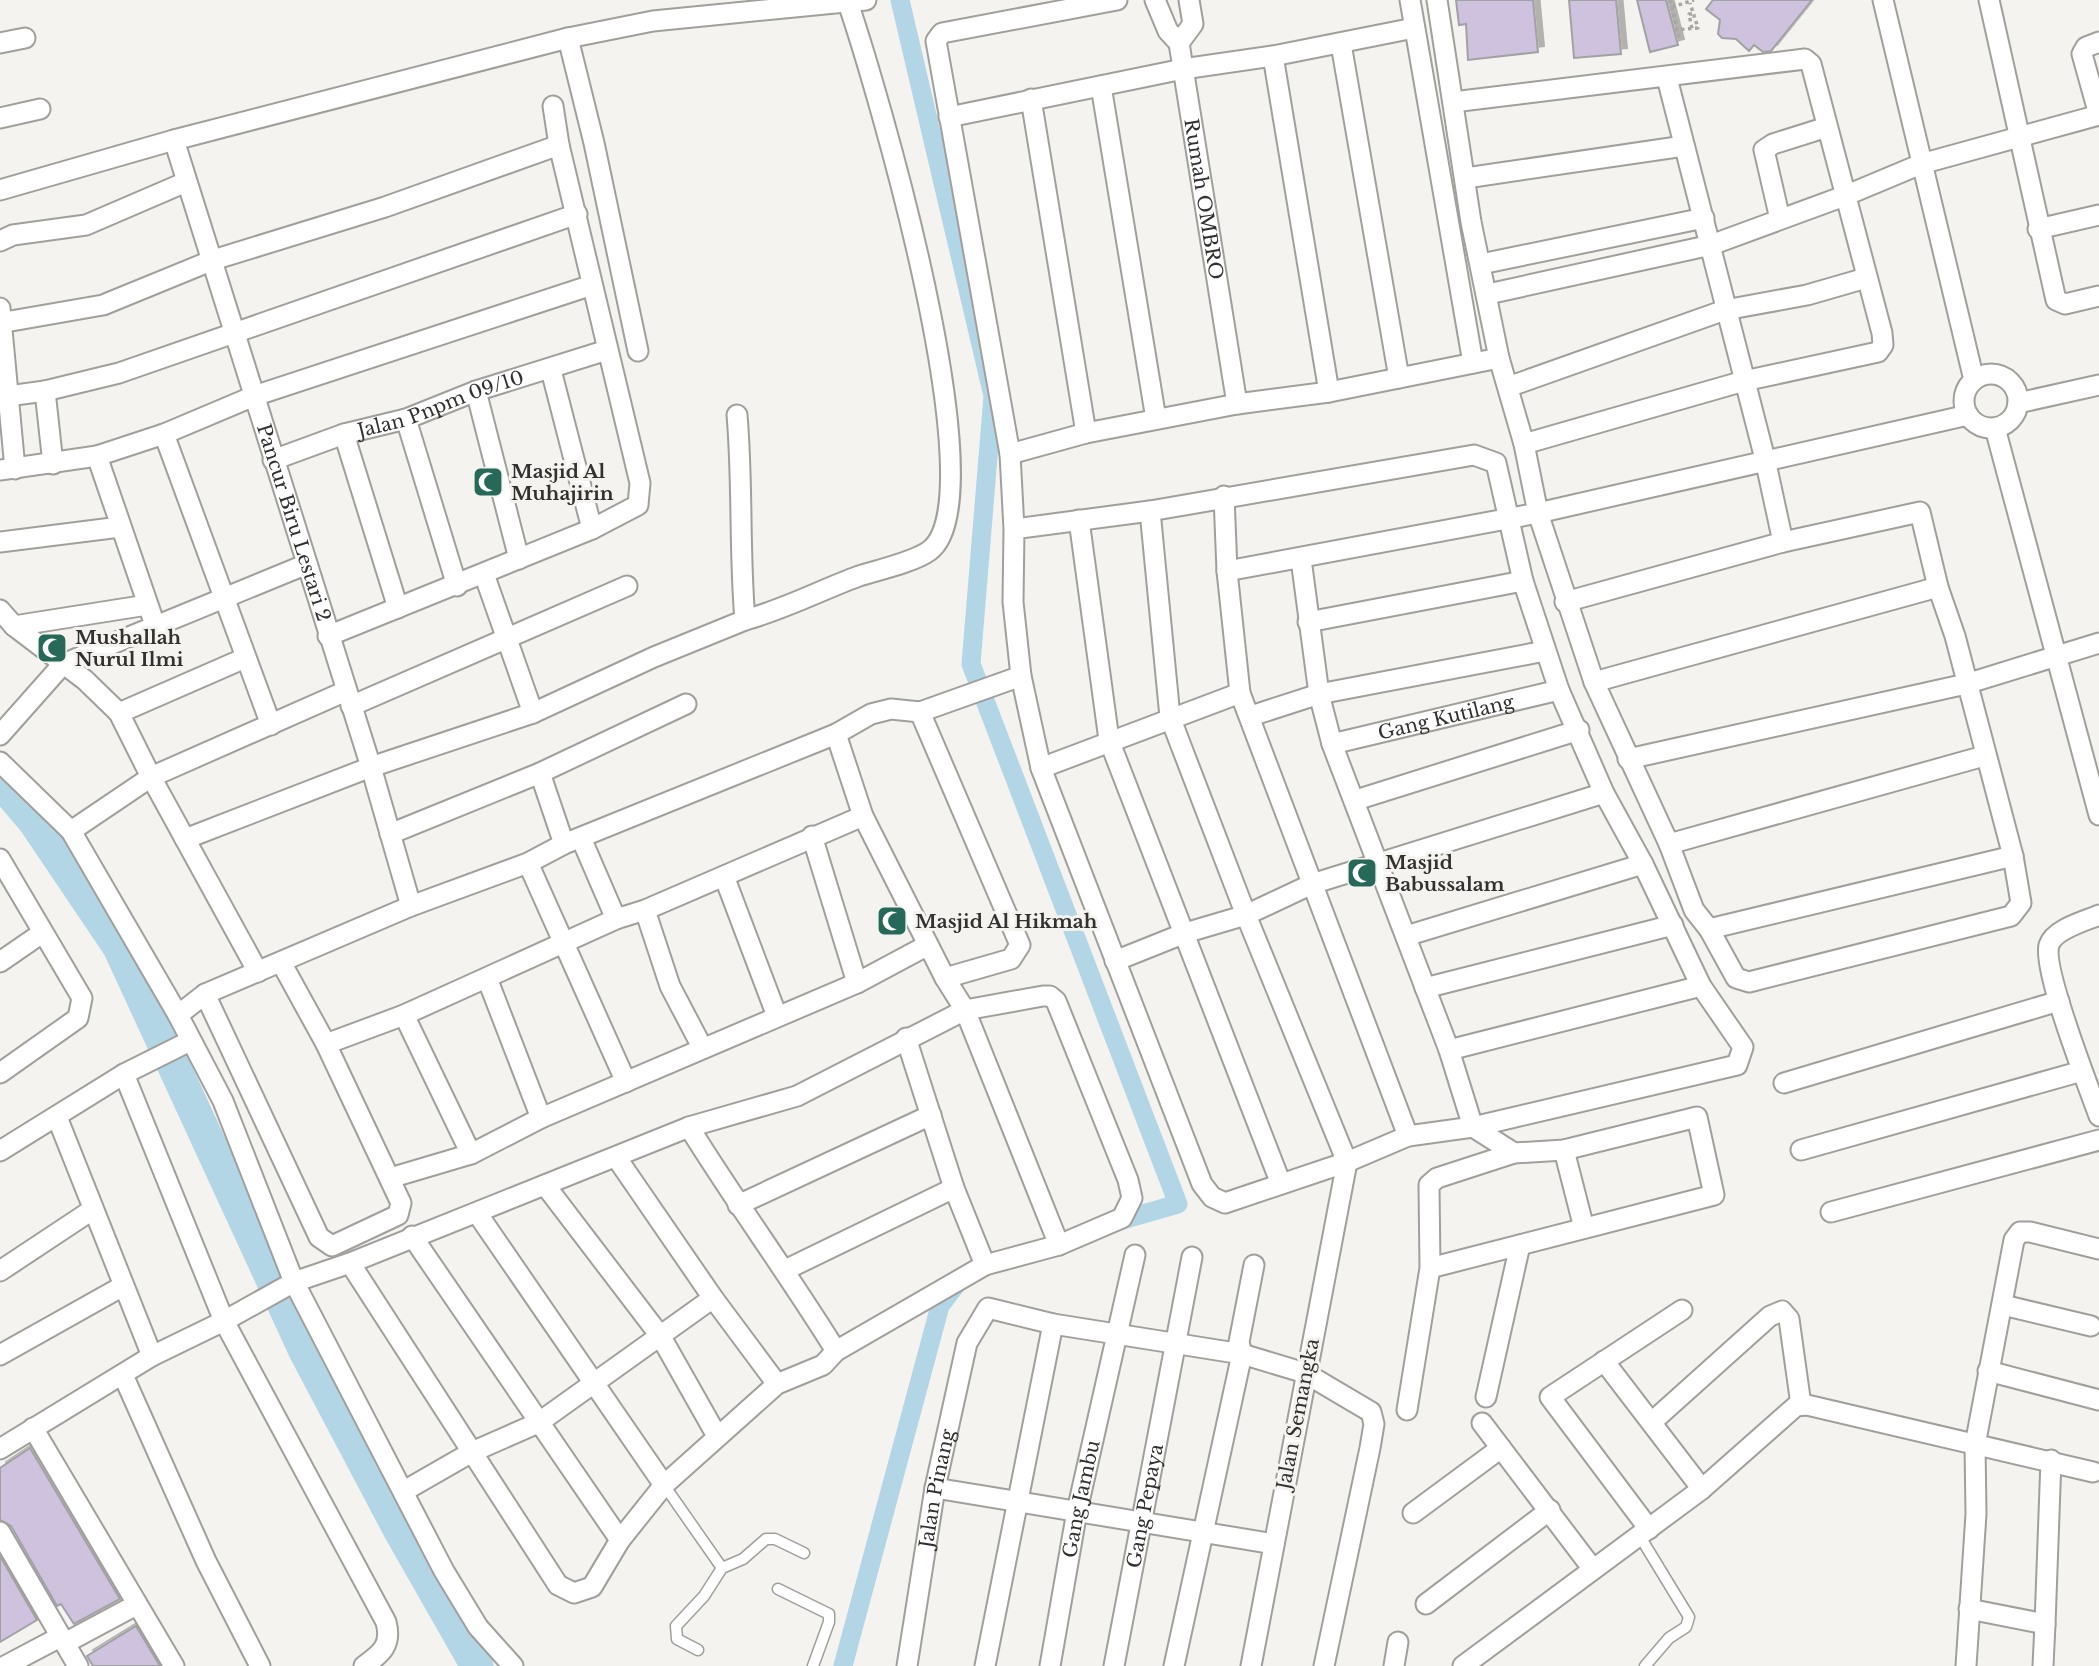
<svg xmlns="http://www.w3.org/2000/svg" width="2099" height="1666" font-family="'Libre Baskerville',serif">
<defs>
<filter id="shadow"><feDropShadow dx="6" dy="-6" stdDeviation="0" flood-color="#0004"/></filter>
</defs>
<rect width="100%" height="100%" fill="#f5f3ef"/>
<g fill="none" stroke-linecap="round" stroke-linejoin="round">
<!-- canal -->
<g stroke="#b3d6e6" stroke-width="19">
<path d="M900,0L993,396L971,664L1178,1204L1108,1224"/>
<path d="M843,1666L940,1306L959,1281"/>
</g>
<!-- river -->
<path stroke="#b3d6e6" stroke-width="33" d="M0,781L34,821L119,947L305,1351L399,1529L477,1666"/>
</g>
<!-- building -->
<g fill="#cec2df" stroke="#a2a1a4" stroke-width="2" filter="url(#shadow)">
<path d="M1456,0H1533L1538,52L1468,60L1466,24L1459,25Z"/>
<path d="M1569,0H1616L1621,54L1574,58Z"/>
<path d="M1637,0H1666L1678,45L1650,52Z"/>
<path d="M1713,0H1812L1771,51L1763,52L1754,45L1749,51L1736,39L1722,38L1718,34L1720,20L1706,9Z"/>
<path d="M30,1448L120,1599L74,1624L61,1604L57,1606L11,1526L0,1520V1468Z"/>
<path d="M0,1556L37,1620L0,1642Z"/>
<path d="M136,1626L160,1666H93L87,1656Z"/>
</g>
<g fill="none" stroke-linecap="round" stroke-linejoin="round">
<!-- lane casing -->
<g stroke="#a19f9c" stroke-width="13">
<g id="lane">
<path d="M664,1485L722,1568"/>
<path d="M1639,1535L1689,1617L1686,1627L1669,1638L1645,1666"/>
<path d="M778,1589L829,1614V1622L813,1666"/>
<path d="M698,1650L677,1639L676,1626L704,1596L722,1568L743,1559L766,1539H775L804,1553"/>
</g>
</g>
<!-- street casing -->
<g stroke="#a19f9c" stroke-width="23">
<g id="street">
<path d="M1155,0L1168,31L1179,43"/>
<path id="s1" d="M1189,0L1193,24L1179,43L1237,404"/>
<path d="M1410,0L1473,363"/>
<path d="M1437,0L1471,222L1499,358L1524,444L1538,513L1594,682L1669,844L1984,756"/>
<path d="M1883,0L1974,380"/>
<path d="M1989,0L2056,300L2065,304L2099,296"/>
<path d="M568,38L594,143L638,351"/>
<path d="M0,43L25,38"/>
<path d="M1341,44L1399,378"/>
<path d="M1273,56L1329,392"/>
<path d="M1667,78L1765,459L1783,542"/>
<path d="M1101,86L1156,419"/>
<path d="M1031,99L1086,433"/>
<path d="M1453,102L1805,59L1811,64L1882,333L1883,345L1878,352L1744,381L1524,444"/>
<path d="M2099,115L2082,54L2086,47L2099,42"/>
<path d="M949,117L1183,69L1273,56L1414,28"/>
<path d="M0,118L40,109"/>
<path id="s2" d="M174,140L371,767L411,906"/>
<path d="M1466,178L1684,146"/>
<path d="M0,190L174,140L568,38L653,21L866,0"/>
<path d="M1780,219L1764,150L1773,144L1827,127"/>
<path d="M2038,229L2099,215"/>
<path d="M0,241L13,235L86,225L186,182"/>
<path d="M1481,264L1704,218"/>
<path d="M1488,294L1711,245L1847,195L1921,164L2099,115"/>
<path d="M0,308L15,469"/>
<path d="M0,323L103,305L213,260L385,207L559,145"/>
<path d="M551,370L592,529"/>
<circle cx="1991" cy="401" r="27"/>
<path d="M1508,387L1725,310L1807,295L1866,278"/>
<path d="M45,391L53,464"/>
<path d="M476,391L519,559"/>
<path d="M0,397L45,391L119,373L577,214"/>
<path d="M2018,403L2099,385"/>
<path d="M406,419L457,586"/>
<path d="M1995,428L2099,815"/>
<path d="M164,434L271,725"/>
<path d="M344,434L398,608"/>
<path d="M1010,454L1086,433L1237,404L1329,392L1499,358"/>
<path id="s3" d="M273,460L344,434L406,419L476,391L607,350"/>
<path d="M0,470L97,456"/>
<path d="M1224,496L1227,571L1240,693L1408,1136"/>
<path d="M1150,511L1170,717L1246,915L1347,1162L1251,1666"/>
<path d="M1079,520L1109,740L1281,1184"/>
<path d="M1014,529L1150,511L1474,455L1496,463L1523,581L1559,690L1604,793L1643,864L1701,986L1743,1047L1737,1065L1473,1127L1408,1136L1347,1162L1225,1203L1212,1197L1202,1184L1041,768L1021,676L1013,602L1014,529L1010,454L936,41L942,33L1117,0"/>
<path d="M0,542L120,527"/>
<path d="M1301,559L1319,694L1332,744L1449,1050L1473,1127L1514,1153"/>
<path d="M1227,571L1538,513L1968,415"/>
<path d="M484,574L533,713"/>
<path d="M1565,602L1783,542L1920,512L1938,587L1955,636L2013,856L2021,903L2011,916L1749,982L1736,978L1709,929"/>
<path d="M0,610L14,626L85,680L119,713L151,777L258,972"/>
<path d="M745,620C785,609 821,590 859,576C878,570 914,562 929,551C1000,501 875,82 848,3"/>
<path d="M1308,622L1523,581"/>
<path d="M155,625L97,456L164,434L254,396L592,285"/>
<path d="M14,626L147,605"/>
<path d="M328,636L592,529L638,505L640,483L559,145L553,106"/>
<path d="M1594,682L1938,587"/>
<path d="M351,706L627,586"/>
<path d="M920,712L1020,945L1011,959L945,978"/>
<path d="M119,713L245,658"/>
<path d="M1251,716L1319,694L1545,651"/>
<path d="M836,734L863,816L945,978L965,1010L1059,1245"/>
<path d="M0,735L63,664L307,564"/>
<path id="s4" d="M1332,744L1559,690"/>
<path d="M1628,759L1966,684L2099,643"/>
<path d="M0,762L71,831L178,1015L223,1101L294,1282L444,1571L478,1627L513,1666"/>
<path d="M1041,768L1240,693"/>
<path d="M540,773L564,844"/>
<path d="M1356,800L1579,730"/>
<path d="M71,831L151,777L346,691"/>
<path d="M390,834L540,773L686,704"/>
<path d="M812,836L857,983"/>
<path d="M581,838L616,919"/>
<path d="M185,839L371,767L533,713L654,657L745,620C739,552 743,484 737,415"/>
<path d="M1669,844L1694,910L1709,929L2013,856"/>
<path d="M0,859L82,998L78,1018L0,1073"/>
<path d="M528,863L626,1082"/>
<path d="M724,876L777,1016"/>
<path d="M645,910L670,986L702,1047"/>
<path d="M2099,915C2085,921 2054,929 2049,945C2042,969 2089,1088 2099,1116"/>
<path d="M1406,936L1643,864"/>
<path d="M1115,961L1185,933L1246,915L1312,884L1604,793"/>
<path d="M0,962L42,933"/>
<path d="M487,978L541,1118"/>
<path d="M1425,988L1673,925"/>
<path d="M205,994L319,1237L332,1246L398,1215L401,1203L326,1044L282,964"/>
<path d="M178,1015L205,994L411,906L528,863L564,844L836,734L871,714L891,709L920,712L1021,676"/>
<path d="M404,1015L471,1154"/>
<path d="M906,1038L954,1188L985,1265"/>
<path d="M326,1044L404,1015L616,919L645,910L863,816"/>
<path d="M1449,1050L1701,986"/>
<path d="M124,1074L224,1321L386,1622C392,1645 382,1653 364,1666"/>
<path d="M1784,1083L2059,1001"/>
<path d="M57,1117L152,1356"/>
<path d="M689,1127C736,1203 789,1275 836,1351"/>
<path d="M1564,1150L1584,1228"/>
<path d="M1801,1150L2082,1071"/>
<path d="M0,1151L124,1074L190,1041"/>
<path d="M616,1157L713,1298L777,1384"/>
<path d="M390,1178L471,1154L541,1118L857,983L928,945"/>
<path d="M545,1185L661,1337L717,1436"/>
<path d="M738,1205L931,1115"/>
<path d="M1831,1212L2099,1140"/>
<path d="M477,1213L664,1485"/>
<path d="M412,1236L620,1540"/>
<path d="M785,1270L954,1188"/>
<path d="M0,1271L92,1210"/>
<path d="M2003,1305L2091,1326"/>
<path d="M0,1355L123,1286"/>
<path d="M1604,1361L1702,1489"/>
<path d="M1988,1371L2099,1400"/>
<path d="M123,1375L206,1561L260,1666"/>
<path d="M1486,1397L1520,1245"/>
<path d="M1407,1410L1430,1268L1429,1185L1437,1178L1514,1153L1564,1150L1697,1117L1714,1195L1430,1268"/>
<path d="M1653,1421L1770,1316L1782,1311L1789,1319L1801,1405"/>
<path d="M1482,1423L1592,1568"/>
<path d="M33,1428L174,1666"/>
<path d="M0,1449L152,1356L224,1321L294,1282L350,1263L689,1127L797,1096L965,1010L1043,996H1050L1056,1001L1128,1180L1132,1198L1122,1218L1059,1245L985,1265L836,1351L823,1365L777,1384L664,1485L620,1540L592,1587L574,1593L558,1585L350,1263"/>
<path d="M935,1488L1274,1544"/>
<path d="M404,1491L472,1452L538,1423L713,1298"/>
<path d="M1413,1513L1501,1448"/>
<path d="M1649,1529L1550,1397L1682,1310"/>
<path d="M0,1532L78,1666"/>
<path d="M1426,1604L1550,1510"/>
<path d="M1969,1609L2045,1624L2051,1460"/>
<path d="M65,1643L136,1605"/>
<path d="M5,1666L60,1637"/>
<path id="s5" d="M907,1666L935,1488L967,1343L988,1308L1053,1324L1242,1354L1305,1373L1371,1412L1374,1424L1370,1448L1324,1666"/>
<path d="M985,1666L1053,1324"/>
<path id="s6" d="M1050,1666L1077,1511L1135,1255"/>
<path id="s7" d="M1114,1666L1192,1257"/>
<path d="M1174,1666L1242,1354L1239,1342L1254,1265"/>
<path d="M1394,1666L1398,1642"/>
<path d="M1463,1666L1702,1489L1796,1406L1807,1405L2093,1472"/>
<path d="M1966,1666L1976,1514L1975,1445L2014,1240L2020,1232H2030L2099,1249"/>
<path d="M2043,1666L2045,1624"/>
</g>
</g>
<!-- path -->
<g stroke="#a9a7a4" stroke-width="3.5" stroke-dasharray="3.5 3.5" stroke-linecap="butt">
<path d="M1670,0L1680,41"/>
<path d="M1672,7L1694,0"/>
<path d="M1692,14H1689L1692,29"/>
<path d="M1674,30L1698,28L1690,3"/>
</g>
<!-- lane -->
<use href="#lane" stroke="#fff" stroke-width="10"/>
<!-- street -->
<use href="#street" stroke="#fff" stroke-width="19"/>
</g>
<!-- icons -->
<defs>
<g id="mosque-square" transform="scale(1.575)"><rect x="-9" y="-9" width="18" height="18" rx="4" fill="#266959" stroke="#f5f3ef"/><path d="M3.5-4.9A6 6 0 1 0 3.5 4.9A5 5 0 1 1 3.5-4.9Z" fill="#fff"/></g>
</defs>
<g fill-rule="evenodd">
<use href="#mosque-square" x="488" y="482"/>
<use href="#mosque-square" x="52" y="648"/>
<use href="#mosque-square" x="1362" y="873"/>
<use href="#mosque-square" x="892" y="921"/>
</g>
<g text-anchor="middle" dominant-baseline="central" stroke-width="6" stroke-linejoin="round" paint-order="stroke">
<!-- street labels -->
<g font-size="19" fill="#323130" stroke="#f5f3ef">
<text stroke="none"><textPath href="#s1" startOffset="206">Rumah OMBRO</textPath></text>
<text stroke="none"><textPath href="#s3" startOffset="177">Jalan Pnpm 09/10</textPath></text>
<text stroke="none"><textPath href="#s2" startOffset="401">Pancur Biru Lestari 2</textPath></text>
<text stroke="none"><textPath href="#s4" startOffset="117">Gang Kutilang</textPath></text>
<text transform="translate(1298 1414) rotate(-79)">Jalan Semangka</text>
<text stroke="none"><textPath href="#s5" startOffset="180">Jalan Pinang</textPath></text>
<text stroke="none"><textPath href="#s6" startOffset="170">Gang Jambu</textPath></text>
<text stroke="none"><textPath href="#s7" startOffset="163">Gang Pepaya</textPath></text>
</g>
<!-- poi labels -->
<g font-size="19" font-weight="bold" fill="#323130" stroke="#f5f3ef" text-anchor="start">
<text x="511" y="471">Masjid Al<tspan x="511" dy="22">Muhajirin</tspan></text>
<text x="75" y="637">Mushallah<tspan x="75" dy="22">Nurul Ilmi</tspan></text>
<text x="1385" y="862">Masjid<tspan x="1385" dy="22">Babussalam</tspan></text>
<text x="915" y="921">Masjid Al Hikmah</text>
</g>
</g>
</svg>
